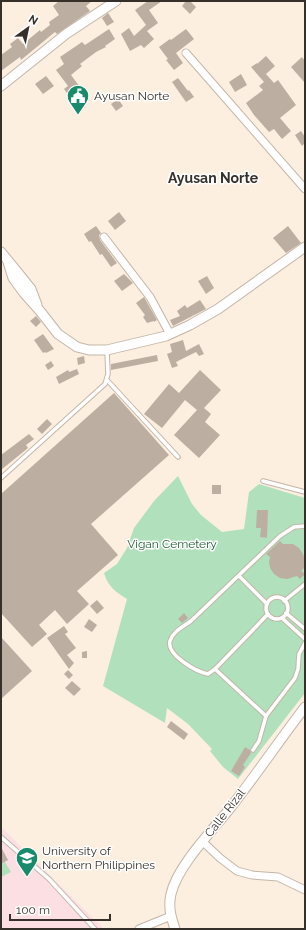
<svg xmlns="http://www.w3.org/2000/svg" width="306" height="930" font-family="Raleway,sans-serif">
<rect width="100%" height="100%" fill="#fcefe0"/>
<!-- education -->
<path fill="#fbdfe2" d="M1,827L104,929H1Z"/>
<!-- green -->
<g fill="#b0e1bc">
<path d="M178,476L192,504L201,515L222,532L244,529L249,492L259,484L305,498V693L238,779L223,767L210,751L212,749L188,724L167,708L165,723L103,686L127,599C116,592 108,587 104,573L117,564L127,548L134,528L154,501Z"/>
<path d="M5,862L11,872L1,877V864Z"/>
</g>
<!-- building -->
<g fill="#bcafa1">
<path d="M59,1H92L86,6L90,11L57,34L55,32L21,60L20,57L1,71V55L12,47L10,44L18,38L23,44L40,30L41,32L50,25L49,22L59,15L53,6Z"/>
<path d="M148,1H162L149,10L158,23L147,31L154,39L144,48L141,45L130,51L121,34L129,28L134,36L146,25L135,10Z"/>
<path d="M186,1H190L196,7L190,14L182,6Z"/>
<path d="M108,13L114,22L107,26L102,18Z"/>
<path d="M109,29L115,39L105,46L106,47L96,52L80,64L82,66L71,75L83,91L72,100L64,89L68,86L56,70L64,64L60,57L82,42L85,45Z"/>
<path d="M186,29L194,39L176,53L183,63L174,70L166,60L168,59L159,47L170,39L171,40Z"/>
<path d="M266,56L275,66L266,74L274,83L278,80L296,105L280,118L291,131L282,139L274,129L269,132L254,115L246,103L263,90L259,86L264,82L251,67L257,63V64Z"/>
<path d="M302,57L305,61V83L291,67Z"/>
<path d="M241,74L247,85L235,92L229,82Z"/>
<path d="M46,76L54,86L43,94L35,84Z"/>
<path d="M178,78L188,91L189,90L194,97L186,102L172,82Z"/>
<path d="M118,99L123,106L116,111L111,104Z"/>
<path d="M301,131L305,137V143L302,146L295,135Z"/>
<path d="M119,212L126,221L115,230L108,221Z"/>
<path d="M96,226L101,233L99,235L100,240L117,263L111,267L102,254L100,255L91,241L89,242L84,234Z"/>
<path d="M288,226L301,243L286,253L273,238Z"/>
<path d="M124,274L133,283L122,291L114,281Z"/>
<path d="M207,276L214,288L206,294L198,281Z"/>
<path d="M144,297L157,320L154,322V321L147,323L143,317L145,315L136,303Z"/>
<path d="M200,300L206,309L173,326L170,320L180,316L177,311L185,305L187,308Z"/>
<path d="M36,316L41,322L36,327L30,321Z"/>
<path d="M43,334L54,349L46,353L45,352L43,353L34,340Z"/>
<path d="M183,340L186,351L199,344L204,354L199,356L196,352L176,362L178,366L172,368L167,354L172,352L170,344Z"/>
<path d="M157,355L158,361L111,370V364Z"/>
<path d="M84,356L85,363L78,365L77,358Z"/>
<path d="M51,361L54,366L48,370L45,365Z"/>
<path d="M77,369L79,374L59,384L56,377L68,370L69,372Z"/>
<path d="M200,370L221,390L204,408L211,414L205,422L220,435L199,458L174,435L197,410L185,400L162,428L144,414L169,384L179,393Z"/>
<path d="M114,393L169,455L91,524L118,555L77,591L89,604L67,624L55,610L39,625L47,634L32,647L1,613V494Z"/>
<path d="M47,419L52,424L42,434L37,429Z"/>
<path d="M29,434L34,439L26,445L28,448L1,470V455Z"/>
<rect x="212" y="485" width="9" height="9"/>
<path d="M257,510H268L267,538L260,537L261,528H256Z"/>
<path d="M280,541L283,544H293L299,548L303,554L305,561L304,568L301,571L305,574L300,579L297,576L287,579L280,578L274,574L270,568L269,562L270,557L266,554Z"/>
<path d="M97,600L104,608L97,614L90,606Z"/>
<path d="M184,613L188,618L182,623L178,619Z"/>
<path d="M89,619L97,625L92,632L84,627Z"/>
<path d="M64,626L68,632L65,634L76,648L67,655L74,663L69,669L47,638Z"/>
<path d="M1,637L32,671L1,699Z"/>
<path d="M87,651V658H82V652Z"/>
<path d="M68,670L73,675L69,679L64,674Z"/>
<path d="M72,681L81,689L74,696L65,688Z"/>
<path d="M171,721L188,734L184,740L167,727Z"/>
<path d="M245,747L250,750L251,753L243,765L245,767L239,776L231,771Z"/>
<path d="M1,847L8,860L1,864Z"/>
</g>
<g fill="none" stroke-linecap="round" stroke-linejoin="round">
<!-- lane casing -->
<g stroke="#c3b6a8" stroke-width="5.5">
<g id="lane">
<path d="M107,380L178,457"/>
<path d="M1,478L105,384L108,374L107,351"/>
<path d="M263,481L305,492"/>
<path d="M239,576L267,604"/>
<circle cx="277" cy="608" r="11"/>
<path d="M284,601L305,584"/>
<path d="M286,613L305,629"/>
<path d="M268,614L250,633L215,669L208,674C197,672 166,655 170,641C173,631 183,627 191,621L280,536L294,527L305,526"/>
<path d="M282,618L305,639"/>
<path d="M215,669L266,716"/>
<path d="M253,750L259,741L266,716L295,678L298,669L299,654L305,643"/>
<path d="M1,837L49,879L95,929"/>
</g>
</g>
<!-- street casing -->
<g stroke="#c3b6a8" stroke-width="9">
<g id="street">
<path d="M186,53L305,189"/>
<path d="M104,237L150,297L170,334"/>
<path d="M202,841L220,858L237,871L252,875L278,877L305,890"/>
<path d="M139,929L171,916"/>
</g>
</g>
<!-- secondary casing -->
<g stroke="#c3b6a8" stroke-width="11">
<g id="secondary">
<path d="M1,86L66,34L116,1"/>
<path d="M1,252L19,274L31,289L37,305"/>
<path d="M8,262L13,278L24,293L40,311L58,334L77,347L89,350H107L166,336L190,325L218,309L305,247"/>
<path d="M175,929C171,917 168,907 171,894C177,867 210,833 227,812C254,778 279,741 305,707"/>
</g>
</g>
<!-- lane -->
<use href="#lane" stroke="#fff" stroke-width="3.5"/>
<!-- street -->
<use href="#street" stroke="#fff" stroke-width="7"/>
<!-- secondary -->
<use href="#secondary" stroke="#fff" stroke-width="9"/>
</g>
<!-- icons -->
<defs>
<g id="civic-pin" transform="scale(1.15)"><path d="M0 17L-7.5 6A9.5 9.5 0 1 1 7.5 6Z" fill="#198b6c" stroke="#fff"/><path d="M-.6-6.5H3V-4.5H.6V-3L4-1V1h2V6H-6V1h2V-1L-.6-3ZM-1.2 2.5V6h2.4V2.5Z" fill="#fff"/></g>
<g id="university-pin" transform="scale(1.15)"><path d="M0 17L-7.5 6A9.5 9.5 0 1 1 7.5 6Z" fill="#198b6c" stroke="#fff"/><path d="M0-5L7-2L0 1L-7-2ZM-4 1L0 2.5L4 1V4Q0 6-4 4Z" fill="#fff"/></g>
</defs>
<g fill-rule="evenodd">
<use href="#civic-pin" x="78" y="96"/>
<use href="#university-pin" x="27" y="858"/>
</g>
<g text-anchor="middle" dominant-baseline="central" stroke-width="3" stroke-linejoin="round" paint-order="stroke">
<!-- poi labels -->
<g font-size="12" fill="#35302a" stroke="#fff" text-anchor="start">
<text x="94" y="96">Ayusan Norte</text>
<text x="42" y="851">University of<tspan x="42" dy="14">Northern Philippines</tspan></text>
</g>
<!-- park labels -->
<g font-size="12" fill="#1e5b34" stroke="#fff">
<text x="172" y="544">Vigan Cemetery</text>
</g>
<!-- street labels -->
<g font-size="12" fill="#35302a" stroke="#fff">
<text transform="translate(225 813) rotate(-52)">Calle Rizal</text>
</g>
<!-- quarter labels -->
<g font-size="14" font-weight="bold" fill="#35302a" stroke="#fff">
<text x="213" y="178">Ayusan Norte</text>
</g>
</g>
<!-- border -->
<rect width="306" height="930" fill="none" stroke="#35302a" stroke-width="4"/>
<!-- north arrow -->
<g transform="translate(28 28) rotate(33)" stroke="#ffffff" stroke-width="3" paint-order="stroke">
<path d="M0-3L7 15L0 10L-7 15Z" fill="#35302a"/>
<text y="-6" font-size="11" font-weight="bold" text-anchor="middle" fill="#35302a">N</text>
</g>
<!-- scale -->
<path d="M10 914v6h100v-6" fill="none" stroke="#35302a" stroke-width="2"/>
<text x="16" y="914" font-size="12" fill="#35302a" stroke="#ffffff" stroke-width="3" paint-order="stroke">100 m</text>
</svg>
